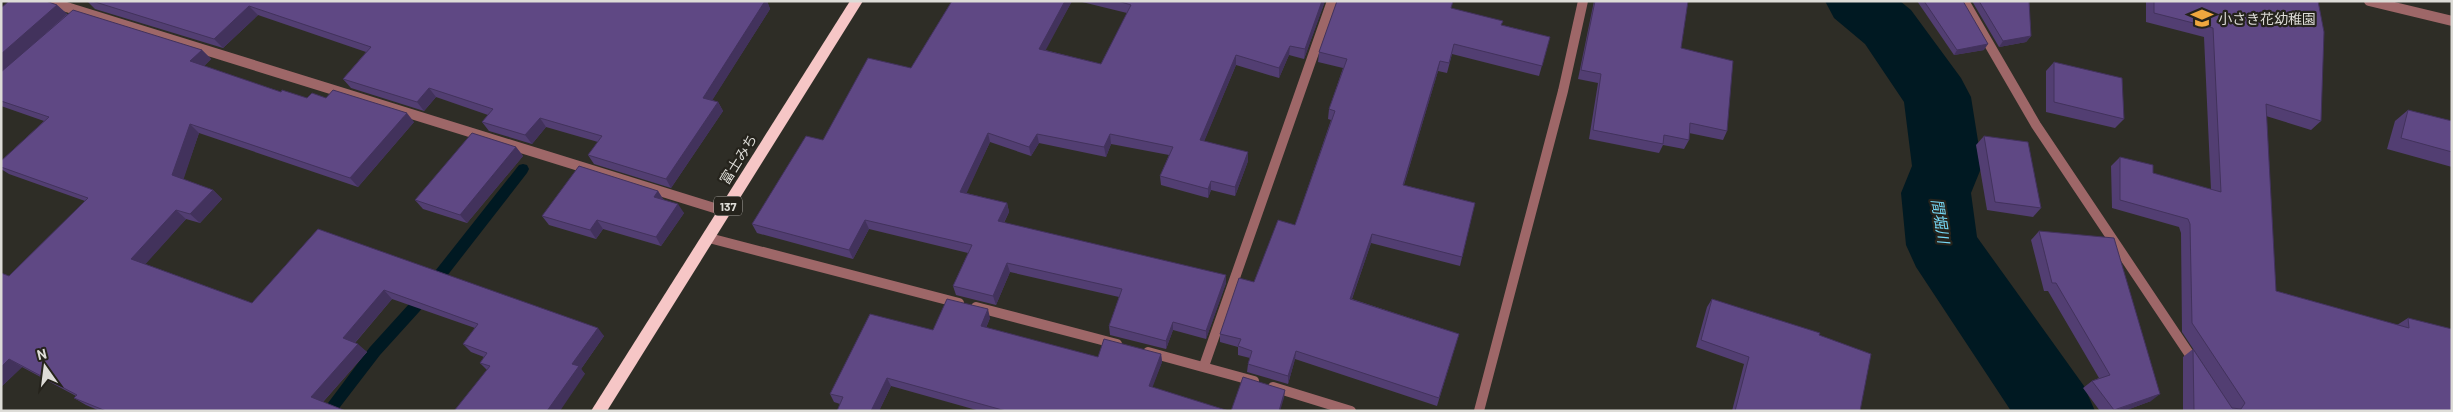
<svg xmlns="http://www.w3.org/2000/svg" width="2453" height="412" font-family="Barlow,'Noto Sans JP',sans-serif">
<rect width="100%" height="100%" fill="#2e2d26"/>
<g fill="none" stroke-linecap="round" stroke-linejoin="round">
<!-- stream -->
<path fill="#001922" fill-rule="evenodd" d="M523,164L527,165L529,169L527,173L419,312L380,355L337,411H322L370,347L409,304L519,165Z"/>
<!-- river -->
<path fill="#001922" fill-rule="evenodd" d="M1825,1H1900L1911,10L1961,78L1971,97L1982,166L1971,193L1977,237L2084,386L2095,411H2011L1916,267L1906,245L1901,193L1912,166L1904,102L1865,44L1834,18Z"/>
<!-- service -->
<g stroke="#9e6768" stroke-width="10">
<path d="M1964,1L2036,125L2196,364"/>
<path d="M1479,411L1563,91L1583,1"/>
</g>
<!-- minor -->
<g stroke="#9e6768" stroke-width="10">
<path d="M47,1L724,211"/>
<path d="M2369,1L2452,21"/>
<path d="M709,238L959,303"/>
<path d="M976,307L1117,344"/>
<path d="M1148,352L1254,381"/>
<path d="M1204,366L1332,1"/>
<path d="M1273,387L1351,411"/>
</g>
<!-- trunk -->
<path fill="#f6c6c6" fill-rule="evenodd" d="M850,1H863L607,411H591Z"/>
</g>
<!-- wall -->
<g fill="#523e72">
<path d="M87,1H767L770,9L712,100L718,102L723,111L671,188L594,164L588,155L598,142L546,127L532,144L489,131L482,122L488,115L436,97L424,111L351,88L343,79L366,52L258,15L223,48L95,9Z"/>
<path d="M952,1H1072L1045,50L1101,64L1127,13L1078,1H1325L1304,59L1289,55L1279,78L1236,65L1204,141L1248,161L1235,196L1211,190L1208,198L1161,185L1160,176L1169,155L1111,144L1106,157L1039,143L1031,156L990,142L966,193L1007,203L1009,212L1004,223L1226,283L1206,339L1173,330L1166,349L1110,335L1109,326L1119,297L1010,272L996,305L956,295L953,286L968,253L869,229L853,259L757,233L752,224L823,140L911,68Z"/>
<path d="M1594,1H1688L1681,48L1727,131L1723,140L1689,133V140L1684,149L1663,145L1659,153L1589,139L1598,83L1578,79Z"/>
<path d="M1917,1H1963L1984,50L1954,55Z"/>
<path d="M1972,1H2029L2031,36L2026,42L1999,47Z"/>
<path d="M2146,1H2318L2321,121L2311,130L2266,116L2276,291L2397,325L2408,318L2452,411H2183V357L2193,349L2225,397L2182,332L2181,233L2179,227L2112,208L2111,166L2120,157L2153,173L2211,190L2204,37L2146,22Z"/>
<path d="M57,5L67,14L202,50L211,59L204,66L281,92L307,98H326L414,122L358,187L199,133L183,179L213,190L222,199L200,223L186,219L145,264L252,303L318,229L604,336L581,369L585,374L487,370L480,363L484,357L471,352L463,344L475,328L392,299L355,343L367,352L323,402L346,411H100L86,405L74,398L76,396L22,367L1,387V273L9,276L85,201L9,174L1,169V161L44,121L1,106V8Z"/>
<path d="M1451,9L1502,25L1550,37L1539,76L1452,54L1447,73L1438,71L1404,185L1475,203L1460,266L1371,243L1352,299L1459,334L1437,406L1295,359L1288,384L1247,372L1248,364L1250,358L1238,355V347L1220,342V334L1254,282L1295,225L1331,120L1328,119L1329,109L1343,68L1318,62L1319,52Z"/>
<path d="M2054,62L2124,119L2115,128L2046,112V71Z"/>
<path d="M2408,110L2452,121V167L2387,149L2395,121Z"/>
<path d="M1984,136L2041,208L2033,217L1987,210L1976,145Z"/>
<path d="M516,147L523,156L467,223L423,209L415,200Z"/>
<path d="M658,191L663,199L684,213L661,246L603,229L596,239L549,225L542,216Z"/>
<path d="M2039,231L2151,401L2124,411H2100L2083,388L2092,381L2099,378L2048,291H2044L2031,240Z"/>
<path d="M1712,299L1819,335L1860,411H1732L1744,364L1696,347L1707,307Z"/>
<path d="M990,318L986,328L1098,357L1161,354L1162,362L1152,387L1229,411H980L891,386L879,411H837L840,404L834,402L830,394L933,330Z"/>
</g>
<!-- shaded-wall -->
<g fill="#42325c">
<path d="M765,1H767L770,9L708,107L703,98Z"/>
<path d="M1065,1H1072L1041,59L1039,49Z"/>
<path d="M1322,1H1325L1304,59L1305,49Z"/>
<path d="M57,5L67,14L1,73V54Z"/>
<path d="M249,6L258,15L223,48L214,39Z"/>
<path d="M2031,36L2026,42L1999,47L2003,41Z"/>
<path d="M1988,44L1984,50L1954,55L1957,50Z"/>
<path d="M1290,46L1289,55L1279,78V68Z"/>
<path d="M202,50L211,59L200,70L190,61Z"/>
<path d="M1236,55V65L1201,149L1200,140Z"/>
<path d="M1440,61L1438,71L1401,194L1403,185Z"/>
<path d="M429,88L436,97L424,111L417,102Z"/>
<path d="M718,102L723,111L671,188L666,179Z"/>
<path d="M407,113L414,122L358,187L350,178Z"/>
<path d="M540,118L546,127L532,144L525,135Z"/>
<path d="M190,124L199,133L182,184L172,175Z"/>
<path d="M988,133L990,142L963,201L960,192Z"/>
<path d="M1037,134L1039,143L1031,156L1029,147Z"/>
<path d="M1110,134L1111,144L1106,157L1104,147Z"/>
<path d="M516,147L523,156L467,223L460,215Z"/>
<path d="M1248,152V161L1235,196V187Z"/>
<path d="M1211,181V190L1208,198V189Z"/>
<path d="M213,190L222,199L200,223L190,214Z"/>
<path d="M658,191L663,199L654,197Z"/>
<path d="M1007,203L1009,212L1000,230L998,221Z"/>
<path d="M678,204L684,213L661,246L656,237Z"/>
<path d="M176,210L186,219L142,268L131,259Z"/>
<path d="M597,220L603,229L596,239L590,230Z"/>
<path d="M865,220L869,229L853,259L849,250Z"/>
<path d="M1372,234L1371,243L1349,307L1350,299Z"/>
<path d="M1007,263L1010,272L996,305L993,296Z"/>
<path d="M1226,275V283L1206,339V331Z"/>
<path d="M384,290L392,299L352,346L343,338Z"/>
<path d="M988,309L990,318L983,335L981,326Z"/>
<path d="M1173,322V330L1166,349V341Z"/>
<path d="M598,328L604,336L581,369L585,374L560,411H547L572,364Z"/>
<path d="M358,344L367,352L321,404L311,397Z"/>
<path d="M1296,351L1295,359L1288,384V376Z"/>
<path d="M1161,354L1162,362L1150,394L1149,386Z"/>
<path d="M9,359L22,367L1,387V367Z"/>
<path d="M887,378L891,386L879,411H871Z"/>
<path d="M1285,390L1284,398L1280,411H1279Z"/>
<path d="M2160,394L2151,401L2124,411H2113Z"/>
</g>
<!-- building -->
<g fill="#5f4884" stroke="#42325c">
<path d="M9,1H46L57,5L1,54V8Z"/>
<path d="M92,1H765L703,98L718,102L666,179L588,155L602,136L540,118L525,135L482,122L493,109L429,88L417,102L343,79L371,47L249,6L214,39Z"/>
<path d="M952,1H1065L1039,49L1101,64L1131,5L1118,1H1322L1305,49L1290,46L1279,68L1236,55L1200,140L1248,152L1235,187L1211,181L1208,189L1160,176L1173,147L1110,134L1104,147L1037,134L1029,147L988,133L960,192L1007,203L998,221L1226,275L1206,331L1173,322L1166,341L1109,326L1122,289L1007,263L993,296L953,286L972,245L865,220L849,250L752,224L806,136L823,140L868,58L911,68Z"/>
<path d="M1337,1H1453L1451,8L1503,21L1501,25L1550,37L1542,66L1454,44L1449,63L1440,61L1403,185L1475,203L1462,257L1372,234L1350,299L1459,334L1439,398L1296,351L1288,376L1248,364L1252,351L1238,346L1241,339L1220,334L1239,278L1254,282L1278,220L1295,225L1335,111L1329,109L1347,59L1319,52Z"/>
<path d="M1595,1H1688L1681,48L1733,61L1727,131L1690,123L1689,140L1664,135L1663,144L1593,130L1601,74L1581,70Z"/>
<path d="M1924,1H1963L1988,44L1957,50Z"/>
<path d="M1979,1H2029L2031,36L2003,41Z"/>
<path d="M2154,1H2318L2324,32L2321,121L2266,104L2276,291L2409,328L2408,318L2452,329V411H2194L2193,349L2232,408L2241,409L2245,403L2192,323L2190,224L2188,219L2120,200V157L2153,165V173L2221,192L2213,28L2154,13Z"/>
<path d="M73,10L202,50L190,61L281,92L282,90L307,98L312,93L326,98L333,90L407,113L350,178L190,124L172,175L213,190L190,214L176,210L131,259L252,303L318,229L598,328L572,364L579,366L547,411H454L490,366L480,363L487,353L463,344L478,324L384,290L343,338L358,344L311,397L346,411H106L74,398L77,395L9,359L1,367V273L9,276L88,198L1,167V161L49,117L1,101V72Z"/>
<path d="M2054,62L2122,78L2124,119L2054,102Z"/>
<path d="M2408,110L2452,121V152L2401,138Z"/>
<path d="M472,133L516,147L460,215L415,200Z"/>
<path d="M1984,136L2028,142L2041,208L1995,202Z"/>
<path d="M579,166L658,191L654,197L678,204L656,237L597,220L590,230L542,216Z"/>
<path d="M2039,231L2114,238L2160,394L2114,410L2092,381L2110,375L2056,283H2052Z"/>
<path d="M947,299L988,309L981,326L1098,357L1104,339L1161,354L1149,386L1229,411H1006L887,378L871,411H837L843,397L830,394L870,314L933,330Z"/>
<path d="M1712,299L1820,333L1819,335L1871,354L1860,411H1735L1749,357L1701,340Z"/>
<path d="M1243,377L1285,390L1279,411H1231Z"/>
</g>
<!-- icons -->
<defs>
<g id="school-bare" transform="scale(1.725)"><path d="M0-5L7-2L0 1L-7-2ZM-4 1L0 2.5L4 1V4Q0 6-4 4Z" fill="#efa73e" stroke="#25231c" stroke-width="2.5" paint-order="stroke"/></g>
</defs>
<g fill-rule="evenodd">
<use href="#school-bare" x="2202" y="18"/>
</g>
<g text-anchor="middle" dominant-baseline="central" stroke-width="4.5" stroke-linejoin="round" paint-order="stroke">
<!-- shield labels -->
<rect fill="#25231c" stroke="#a6a49f" stroke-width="1" x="714" y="196.5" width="28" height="19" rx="4"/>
<g font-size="12" font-weight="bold" fill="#dddcd7">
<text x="728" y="206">137</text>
</g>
<!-- poi labels -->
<g font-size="14" fill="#dddcd7" stroke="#25231c" text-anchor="start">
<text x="2218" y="18">小さき花幼稚園</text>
</g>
<!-- street labels -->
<g font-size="14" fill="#dddcd7" stroke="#25231c">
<text transform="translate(738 159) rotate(-58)">富士みち</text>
</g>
<!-- water labels -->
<g font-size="15" font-style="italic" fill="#76d9f7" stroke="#25231c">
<text transform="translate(1941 221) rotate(81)">間堀川</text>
</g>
</g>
<!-- border -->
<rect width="2453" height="412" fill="none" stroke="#dddcd7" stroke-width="5"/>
<!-- north arrow -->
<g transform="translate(45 367) rotate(346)" stroke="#25231c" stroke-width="4" paint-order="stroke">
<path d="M0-4L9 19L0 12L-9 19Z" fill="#dddcd7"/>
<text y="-8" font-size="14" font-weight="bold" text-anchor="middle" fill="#dddcd7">N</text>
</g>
</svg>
